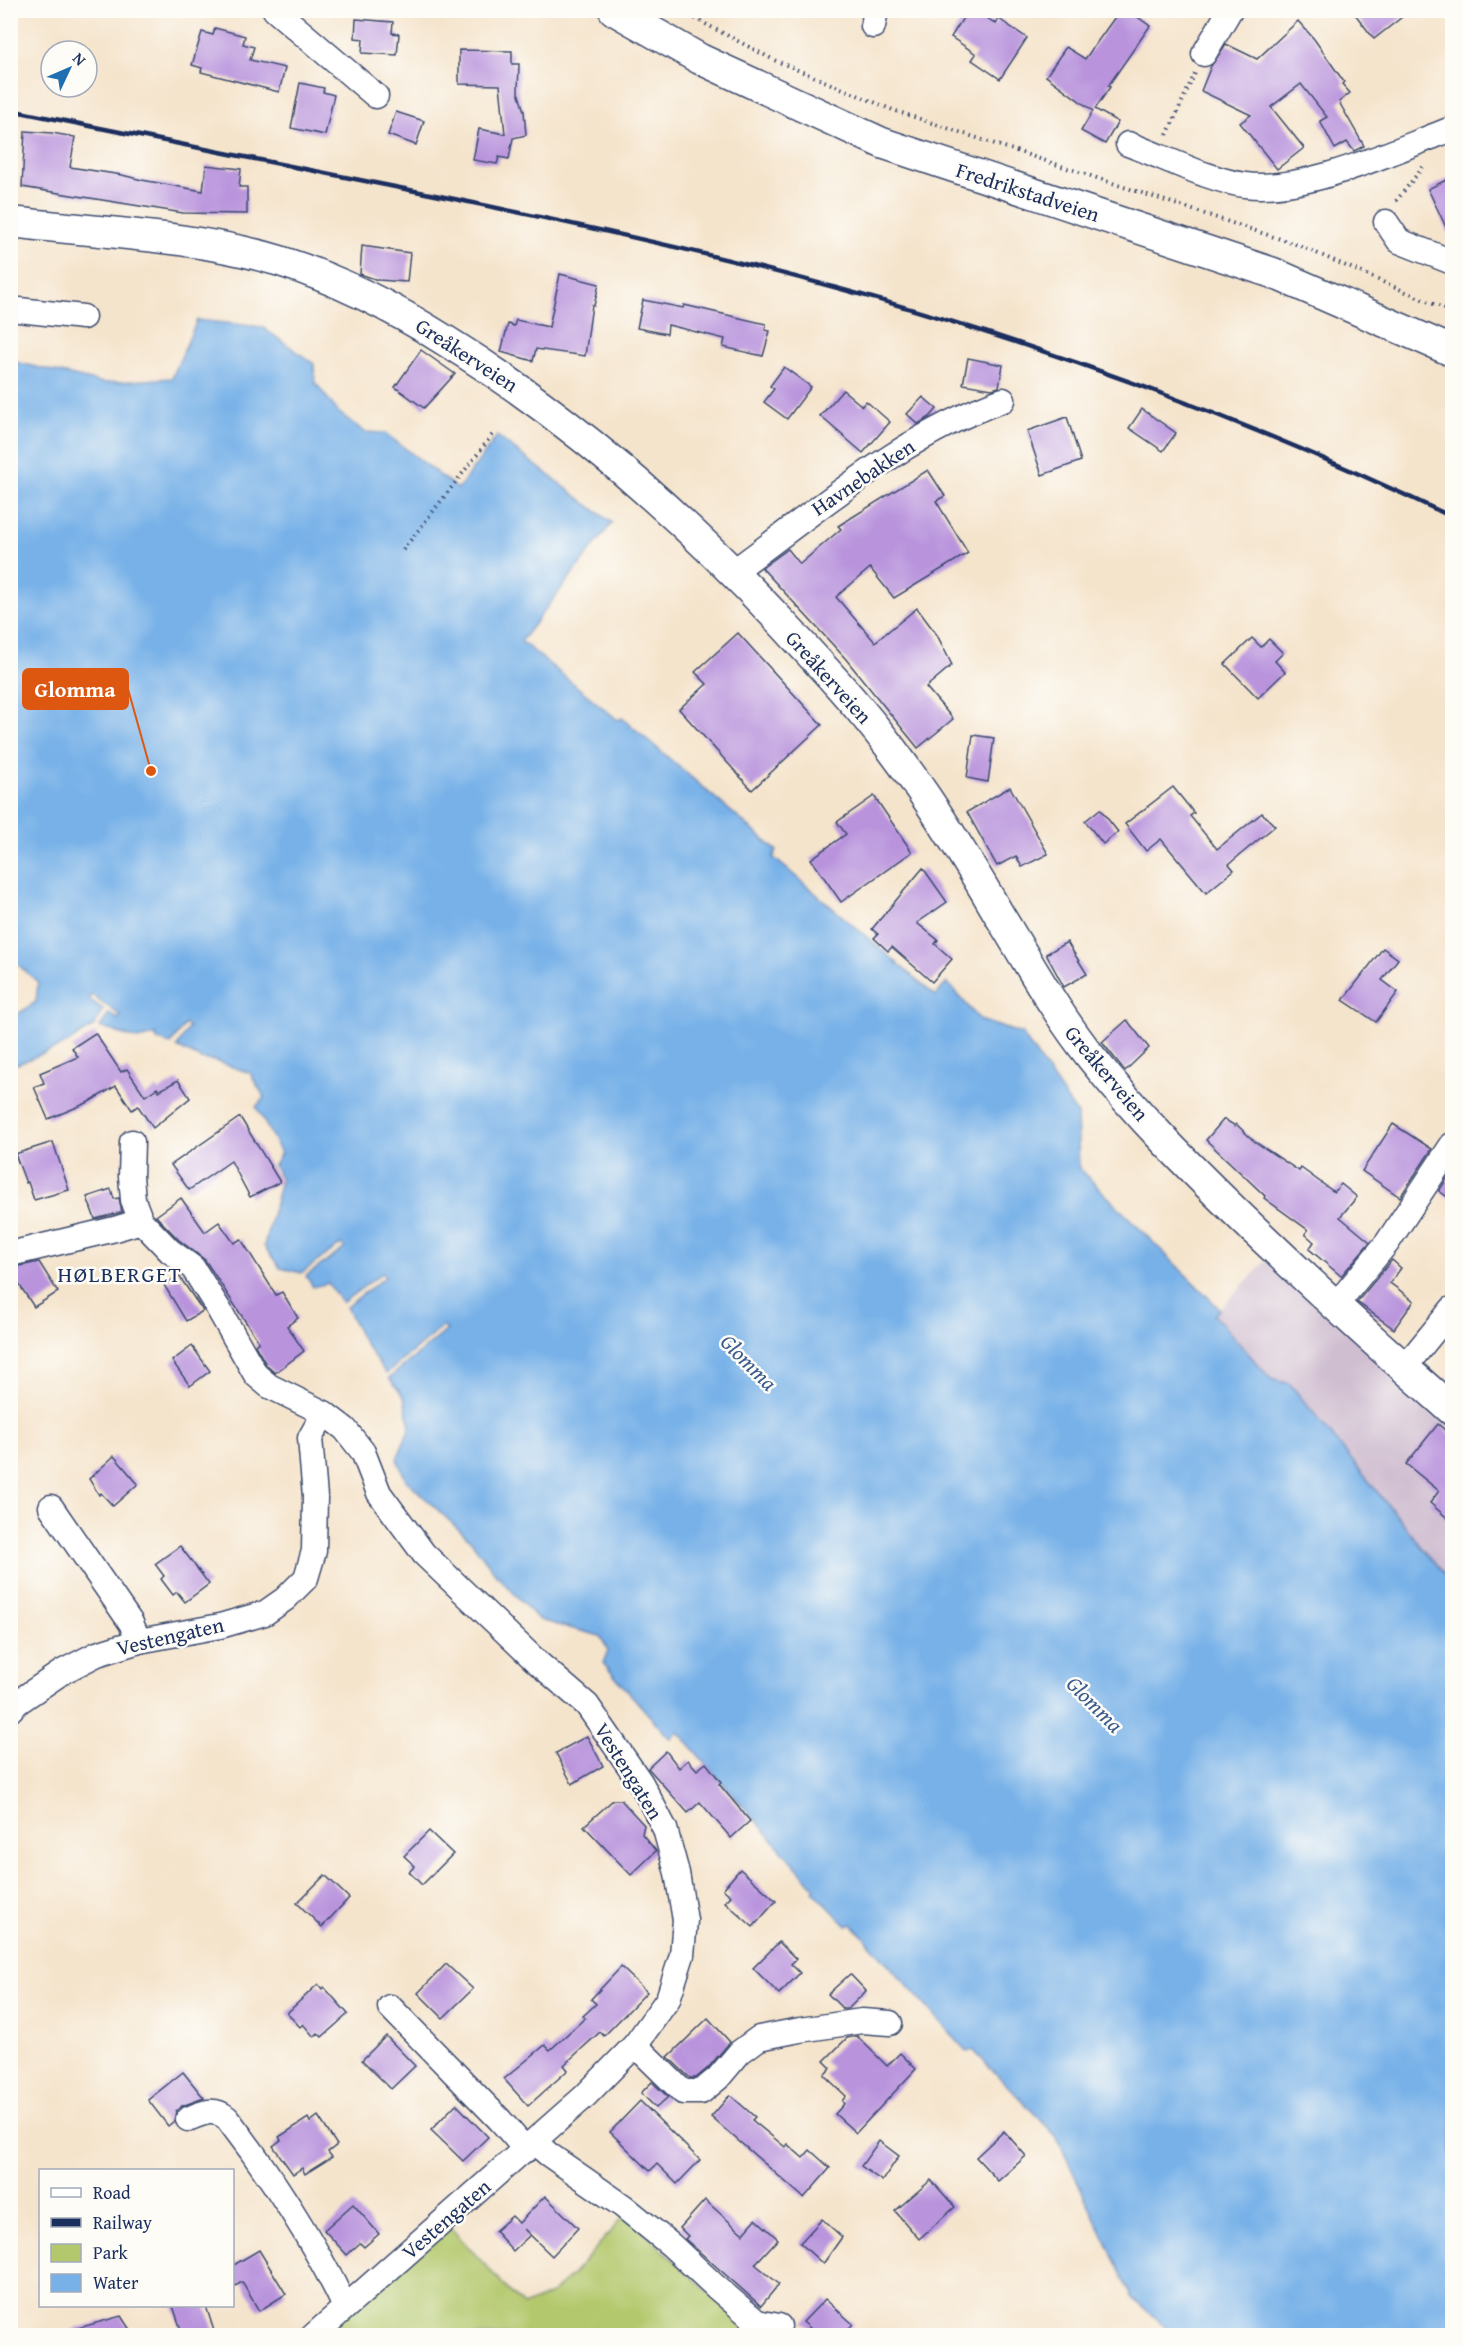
<svg xmlns="http://www.w3.org/2000/svg" width="1463" height="2346" font-family="'Gentium Book Plus',serif">
<rect width="100%" height="100%" fill="#fdfcf7"/>
<filter id="ink" filterUnits="userSpaceOnUse"><feTurbulence type="fractalNoise" baseFrequency=".0167" numOctaves="2"/><feDisplacementMap in="SourceGraphic" scale="12" xChannelSelector="R" yChannelSelector="G"/><feConvolveMatrix kernelMatrix="1 2 1 2 8 2 1 2 1" color-interpolation-filters="sRGB"/></filter>
<filter id="wash" filterUnits="userSpaceOnUse"><feTurbulence type="fractalNoise" baseFrequency=".008" numOctaves="4" result="noise"/><feDisplacementMap in="SourceGraphic" scale="24" xChannelSelector="R" yChannelSelector="G"/><feGaussianBlur stdDeviation="1.35" result="paint"/><feColorMatrix in="noise" values="0 0 0 0 0 0 0 0 0 0 0 0 0 0 0 0 0 1.4 0 .05"/><feComposite in="paint" operator="in"/></filter>
<g filter="url(#wash)">
<rect width="100%" height="100%" fill="#f5e4cc"/>
<!-- industrial -->
<path fill="#cfbdd0" d="M1276,1250L1452,1410V1584L1290,1384L1271,1379L1214,1315Z"/>
<!-- green -->
<path fill="#b3c86c" stroke="#677c65" stroke-width="1.5" d="M625,2215L755,2335L313,2336L450,2227L523,2306L551,2294L574,2273Z"/>
<!-- water -->
<path fill="#77b1e8" stroke="#4970a3" stroke-width="1.5" d="M197,320L262,327L314,364L315,382L338,412L365,432L385,433L458,489L497,436L612,523L521,641L618,720L622,718L777,851L773,857L936,996L947,982L980,1020L1022,1034L1077,1114L1079,1168L1220,1309L1214,1315L1271,1379L1290,1384L1452,1584V2335H1174L1132,2297L1056,2136L973,2050L967,2052L852,1924L847,1926L813,1891L815,1888L678,1732L670,1739L603,1663L608,1650L600,1636L539,1620L494,1572L471,1541L406,1480L397,1459L410,1427L404,1397L389,1378L447,1330L443,1326L386,1374L363,1341L346,1307L385,1277L382,1273L342,1303L328,1283L313,1287L306,1276L345,1248L341,1244L302,1273L280,1268L264,1246L281,1180L274,1165L281,1153L256,1107L265,1098L250,1073L215,1061L201,1059L177,1047L189,1027L185,1024L171,1044L157,1040L156,1035L137,1039L100,1027L109,1013L118,1019L121,1016L92,995L89,999L103,1009L94,1026L66,1044L12,1066L11,1065V1024L16,1015L36,1002L38,982L10,958L11,361L103,383L172,378Z"/>
<g id="blocks">
<!-- building -->
<g fill="#b994dd">
<path d="M968,10H975L996,24L999,19L1027,38L1000,79L972,60L976,54L951,37Z"/>
<path d="M1120,10H1128L1150,26L1108,86L1110,87L1095,109L1118,122L1105,144L1081,131L1093,111L1046,76L1066,47L1085,59Z"/>
<path d="M1352,10H1411L1374,39Z"/>
<path d="M356,19L393,22L392,33L399,34L397,55L362,53L363,39L355,38Z"/>
<path d="M1298,21L1314,39L1344,82L1342,84L1350,93L1339,102L1364,146L1354,151L1347,142L1335,149L1320,121L1327,117L1301,84L1271,107L1304,148L1277,169L1240,123L1251,115L1201,91L1211,66L1226,44L1257,59Z"/>
<path d="M215,28L245,36L243,44L254,47L250,60L285,68L279,92L201,72L202,68L192,65L202,32L213,35Z"/>
<path d="M459,50L512,51V64H519L518,92L524,111L526,135L513,138L509,159L499,157L497,164L473,160L479,129L505,134L500,85L459,84Z"/>
<path d="M300,83L324,88L323,92L334,95L325,135L291,128Z"/>
<path d="M396,112L424,121L416,145L388,135Z"/>
<path d="M25,131L52,133L75,137L70,167L122,175L142,180L203,191L206,165L241,169L239,187H247V214L183,213L22,187Z"/>
<path d="M1452,177V240L1428,189Z"/>
<path d="M362,246L410,253L407,282L378,280L360,274Z"/>
<path d="M560,274L599,284L594,306L592,305L585,356L536,349L533,361L501,352L508,324L514,326L516,320L549,327Z"/>
<path d="M643,300L683,308L684,305L766,324L765,330L770,331L763,356L723,347L725,339L668,325L667,334L637,328Z"/>
<path d="M421,350L455,374L424,408L395,387Z"/>
<path d="M968,358L1003,365L999,387L992,389L963,384Z"/>
<path d="M784,367L811,387L787,419L764,402L774,389L770,386Z"/>
<path d="M843,390L862,406L866,401L890,422L863,453L820,416Z"/>
<path d="M923,397L937,409L930,417L918,424L907,414Z"/>
<path d="M1142,409L1176,433L1163,451L1129,428Z"/>
<path d="M1067,417L1081,461L1042,475L1027,431Z"/>
<path d="M928,470L945,496L936,501L968,553L894,598L870,568L836,597L875,642L917,608L937,635L952,665L926,687L953,719L918,748L845,658L762,568L788,549L800,564L841,529L838,526Z"/>
<path d="M738,633L822,725L752,790L679,709L707,684L695,672Z"/>
<path d="M1252,638L1261,647L1269,639L1283,653L1275,661L1285,672L1258,698L1225,664Z"/>
<path d="M973,735L994,738L988,782L967,778Z"/>
<path d="M1010,787L1048,854L1022,867L1016,856L997,866L967,812Z"/>
<path d="M1173,787L1194,813L1190,816L1217,849L1262,813L1275,826L1229,864L1234,870L1206,893L1161,839L1146,851L1125,824Z"/>
<path d="M874,796L912,852L841,902L811,859L846,834L837,822Z"/>
<path d="M1100,809L1118,832L1103,844L1085,821Z"/>
<path d="M923,868L947,902L917,923L938,940L935,944L952,959L932,982L892,947L888,951L874,938L878,934L872,929Z"/>
<path d="M1067,942L1087,974L1064,987L1046,954Z"/>
<path d="M1383,948L1398,959L1382,980L1398,992L1376,1022L1343,1000Z"/>
<path d="M1127,1020L1149,1048L1125,1071L1102,1042Z"/>
<path d="M95,1033L121,1072L127,1069L145,1096L157,1088L159,1091L178,1080L190,1098L153,1128L138,1106L132,1110L116,1086L87,1103L48,1119L34,1087L44,1083L40,1073L78,1057L72,1048Z"/>
<path d="M240,1117L280,1182L250,1197L231,1161L189,1190L171,1165Z"/>
<path d="M1224,1119L1235,1126L1236,1124L1254,1141L1299,1171L1301,1168L1334,1192L1341,1184L1357,1197L1340,1217L1370,1242L1341,1276L1309,1249L1314,1242L1305,1234L1308,1230L1264,1198L1265,1196L1206,1140Z"/>
<path d="M1393,1124L1432,1149L1400,1197L1362,1171Z"/>
<path d="M53,1142L69,1190L34,1200L28,1182L26,1183L15,1154Z"/>
<path d="M1450,1174L1452,1175V1200L1439,1191Z"/>
<path d="M111,1189L114,1199L119,1198L122,1212L95,1219L87,1197Z"/>
<path d="M181,1198L205,1232L219,1222L234,1243L241,1239L276,1295L282,1292L298,1318L287,1326L304,1351L279,1370L275,1373L267,1366L255,1345L259,1342L205,1260L179,1240L156,1216Z"/>
<path d="M1392,1260L1401,1268L1390,1283L1414,1301L1394,1329L1357,1302Z"/>
<path d="M39,1262L58,1292L34,1307L11,1272L20,1266Z"/>
<path d="M179,1276L203,1311L186,1321L164,1285Z"/>
<path d="M192,1346L210,1371L190,1386L172,1361Z"/>
<path d="M1438,1424L1452,1436V1522L1430,1503L1439,1491L1406,1464Z"/>
<path d="M114,1456L138,1484L113,1506L101,1493L99,1495L89,1479Z"/>
<path d="M180,1546L209,1584L185,1602L177,1592L173,1595L161,1579L164,1576L155,1564Z"/>
<path d="M587,1736L603,1766L572,1784L556,1753Z"/>
<path d="M666,1751L679,1768L688,1760L697,1770L706,1763L721,1782L719,1784L750,1821L731,1838L700,1802L688,1813L648,1768Z"/>
<path d="M613,1800H621L644,1825L642,1834L656,1851L631,1875L584,1826Z"/>
<path d="M429,1831L453,1854L422,1885L409,1872L415,1866L404,1856Z"/>
<path d="M740,1869L776,1901L753,1927L725,1902L731,1896L723,1889Z"/>
<path d="M325,1875L349,1898L322,1927L297,1903Z"/>
<path d="M779,1942L796,1959L791,1964L800,1973L779,1994L753,1968Z"/>
<path d="M446,1964L473,1989L443,2018L418,1993Z"/>
<path d="M621,1967L647,1992L604,2036L600,2032L564,2065L568,2070L528,2106L504,2079L545,2045L550,2050L585,2018L583,2016L596,2004L591,1999Z"/>
<path d="M850,1974L866,1991L848,2009H843L828,1994Z"/>
<path d="M318,1984L322,1989L324,1987L348,2014L322,2037L318,2033L314,2037L303,2024L300,2027L287,2013Z"/>
<path d="M708,2018L730,2042L708,2068L696,2078H690L668,2057Z"/>
<path d="M386,2036L415,2066L391,2089L362,2060Z"/>
<path d="M857,2036L887,2066L900,2053L916,2069L856,2133L835,2114L844,2104L842,2101L846,2096L824,2075L831,2068L824,2061L847,2038Z"/>
<path d="M183,2072L204,2098L182,2106L176,2111L174,2121L168,2126L148,2100Z"/>
<path d="M652,2082L668,2097L656,2108L641,2093Z"/>
<path d="M730,2095L755,2117L752,2120L785,2147L787,2144L803,2158L810,2150L830,2168L804,2198L711,2117Z"/>
<path d="M640,2101L700,2160L677,2184L657,2164L650,2171L610,2132Z"/>
<path d="M456,2104L488,2137L463,2161L431,2130Z"/>
<path d="M318,2116L337,2145L328,2152L332,2157L305,2174L302,2168L293,2174L273,2146L281,2140L279,2137L308,2118L310,2122Z"/>
<path d="M1004,2131L1026,2156L998,2181L976,2157Z"/>
<path d="M879,2141L899,2156L882,2181L861,2166Z"/>
<path d="M931,2180L955,2207L919,2239L895,2211Z"/>
<path d="M545,2196L578,2228L552,2256L524,2229L530,2235L513,2251L495,2231L512,2216L519,2223Z"/>
<path d="M705,2200L743,2234L756,2219L778,2239L755,2264L779,2284L761,2306L685,2239L688,2236L680,2228Z"/>
<path d="M353,2204L379,2234L364,2247L360,2243L347,2255L324,2230Z"/>
<path d="M822,2219L842,2237L823,2264L800,2243Z"/>
<path d="M259,2250L286,2294L259,2311L242,2282L232,2288V2266Z"/>
<path d="M825,2299L853,2324L842,2336H819L803,2322Z"/>
<path d="M173,2306H206L214,2331L199,2336H183Z"/>
<path d="M121,2316L134,2336H72L71,2330Z"/>
</g>
</g>
</g>
<g filter="url(#ink)">
<use href="#blocks" fill-opacity="0" stroke="#3c4a6e" stroke-width="1.5"/>
<g fill="none" stroke-linecap="round" stroke-linejoin="round">
<!-- minor casing -->
<g stroke="#3c4a6e" stroke-width="27">
<g id="minor">
<path d="M275,10L376,96"/>
<path d="M873,26L876,10"/>
<path d="M1204,54L1230,10"/>
<path d="M1128,144C1162,156 1211,181 1245,185C1306,193 1395,150 1452,129"/>
<path d="M1386,222L1399,241L1452,262"/>
<path d="M10,309L83,317"/>
<path d="M734,571C820,509 901,436 1003,400"/>
<path d="M132,1142L131,1176L133,1200L141,1221L170,1251L193,1268L218,1308L256,1375L269,1386L324,1413L345,1429L363,1452L379,1493L424,1554L537,1662L587,1705L641,1783L665,1829L677,1873L685,1920L682,1955L668,1999L635,2045L585,2096L313,2336"/>
<path d="M10,1254L115,1229L141,1221"/>
<path d="M1335,1306L1387,1243L1452,1145"/>
<path d="M1404,1368L1452,1309"/>
<path d="M51,1507L131,1623L139,1641"/>
<path d="M10,1710L18,1702L62,1672L97,1654L139,1641L220,1626L265,1613L285,1599L306,1578L314,1551L315,1497L310,1438L324,1413"/>
<path d="M390,2007L500,2120L526,2150"/>
<path d="M635,2045L683,2092H701L718,2078L740,2052L759,2038L800,2030L862,2021L890,2023"/>
<path d="M188,2119C202,2113 214,2107 227,2118C270,2174 315,2243 345,2307"/>
<path d="M535,2142L548,2154L623,2206L671,2245L716,2287L757,2322L779,2326"/>
</g>
</g>
<!-- major casing -->
<g stroke="#3c4a6e" stroke-width="33">
<g id="major">
<path d="M614,10L700,59L882,143L1273,273L1452,351"/>
<path d="M10,222C96,232 198,236 280,261C339,280 394,308 446,341C571,418 681,515 781,622C818,662 856,702 890,747C931,801 967,859 1001,918C1030,965 1056,1013 1091,1057C1137,1115 1190,1168 1244,1220C1312,1285 1381,1348 1452,1410"/>
</g>
</g>
<!-- path -->
<g stroke="#3c4a6e" stroke-width="4" stroke-dasharray="1.5 4.5" stroke-linecap="butt">
<path d="M679,10L774,60L893,110L1298,245L1452,312"/>
<path d="M1167,135L1195,73"/>
<path d="M1396,201L1423,167"/>
<path d="M403,550L493,434"/>
</g>
<!-- minor -->
<use href="#minor" stroke="#fff" stroke-width="24"/>
<!-- major -->
<use href="#major" stroke="#fff" stroke-width="30"/>
<!-- rail -->
<path stroke="#1b2f5e" stroke-width="4.5" d="M10,110C154,138 297,167 440,196C613,232 785,269 953,322C1124,375 1291,440 1452,517"/>
</g>
</g>
<g text-anchor="middle" dominant-baseline="central" stroke-width="5" stroke-linejoin="round" paint-order="stroke">
<!-- street labels -->
<g font-size="21" fill="#1b2f5e" stroke="#fdfcf7">
<text transform="translate(1028 192) rotate(18)">Fredrikstadveien</text>
<text transform="translate(467 355) rotate(33)">Greåkerveien</text>
<text transform="translate(863 477) rotate(-34)">Havnebakken</text>
<text transform="translate(829 677) rotate(48)">Greåkerveien</text>
<text transform="translate(1107 1073) rotate(50)">Greåkerveien</text>
<text transform="translate(170 1636) rotate(-13)">Vestengaten</text>
<text transform="translate(629 1771) rotate(58)">Vestengaten</text>
<text transform="translate(446 2219) rotate(-41)">Vestengaten</text>
</g>
<!-- neighbourhood labels -->
<g font-size="22" letter-spacing="1.5" fill="#1b2f5e" stroke="#fdfcf7">
<text x="120" y="1274">HØLBERGET</text>
</g>
<!-- water labels -->
<g font-size="22" font-style="italic" fill="#3b5c8e" stroke="#fdfcf7">
<text transform="translate(749 1362) rotate(45)">Glomma</text>
<text transform="translate(1095 1704) rotate(45)">Glomma</text>
</g>
</g>
<!-- callouts -->
<path fill="none" stroke="#de5710" stroke-width="2" d="M151 771L128 689"/>
<circle fill="#de5710" stroke="#fdfcf7" stroke-width="2" cx="151" cy="771" r="6"/>
<rect fill="#de5710" stroke="#de5710" stroke-width="2" x="23" y="669" width="105" height="40" rx="6"/>
<g font-size="22" text-anchor="middle" font-weight="bold" fill="#fff">
<text x="75" y="697">Glomma</text>
</g>
<!-- margin -->
<rect width="1463" height="2346" fill="none" stroke="#fdfcf7" stroke-width="36"/>
<!-- legend -->
<rect x="39" y="2169" width="195" height="138" fill="#fdfcf7" stroke="#a3aaba" stroke-width="1.5"/>
<rect x="51" y="2188" width="30" height="9" fill="#ffffff" stroke="#a3aaba" stroke-width="1.5"/>
<text x="93" y="2199" font-size="18" fill="#1b2f5e">Road</text>
<rect x="51" y="2218" width="30" height="9" fill="#1b2f5e" stroke="#a3aaba" stroke-width="1.5"/>
<text x="93" y="2229" font-size="18" fill="#1b2f5e">Railway</text>
<rect x="51" y="2244" width="30" height="18" fill="#b3c86c" stroke="#a3aaba" stroke-width="1.5"/>
<text x="93" y="2259" font-size="18" fill="#1b2f5e">Park</text>
<rect x="51" y="2274" width="30" height="18" fill="#77b1e8" stroke="#a3aaba" stroke-width="1.5"/>
<text x="93" y="2289" font-size="18" fill="#1b2f5e">Water</text>
<!-- north arrow -->
<g transform="translate(69 69) rotate(46)"><circle r="28" fill="#fdfcf7" stroke="#a3aaba" stroke-width="1.5"/>
<path d="M0-4.5L10 22L0 15L-10 22Z" fill="#1f6fb2"/>
<text y="-9" font-size="16" font-weight="bold" text-anchor="middle" fill="#1b2f5e">N</text>
</g>
</svg>
